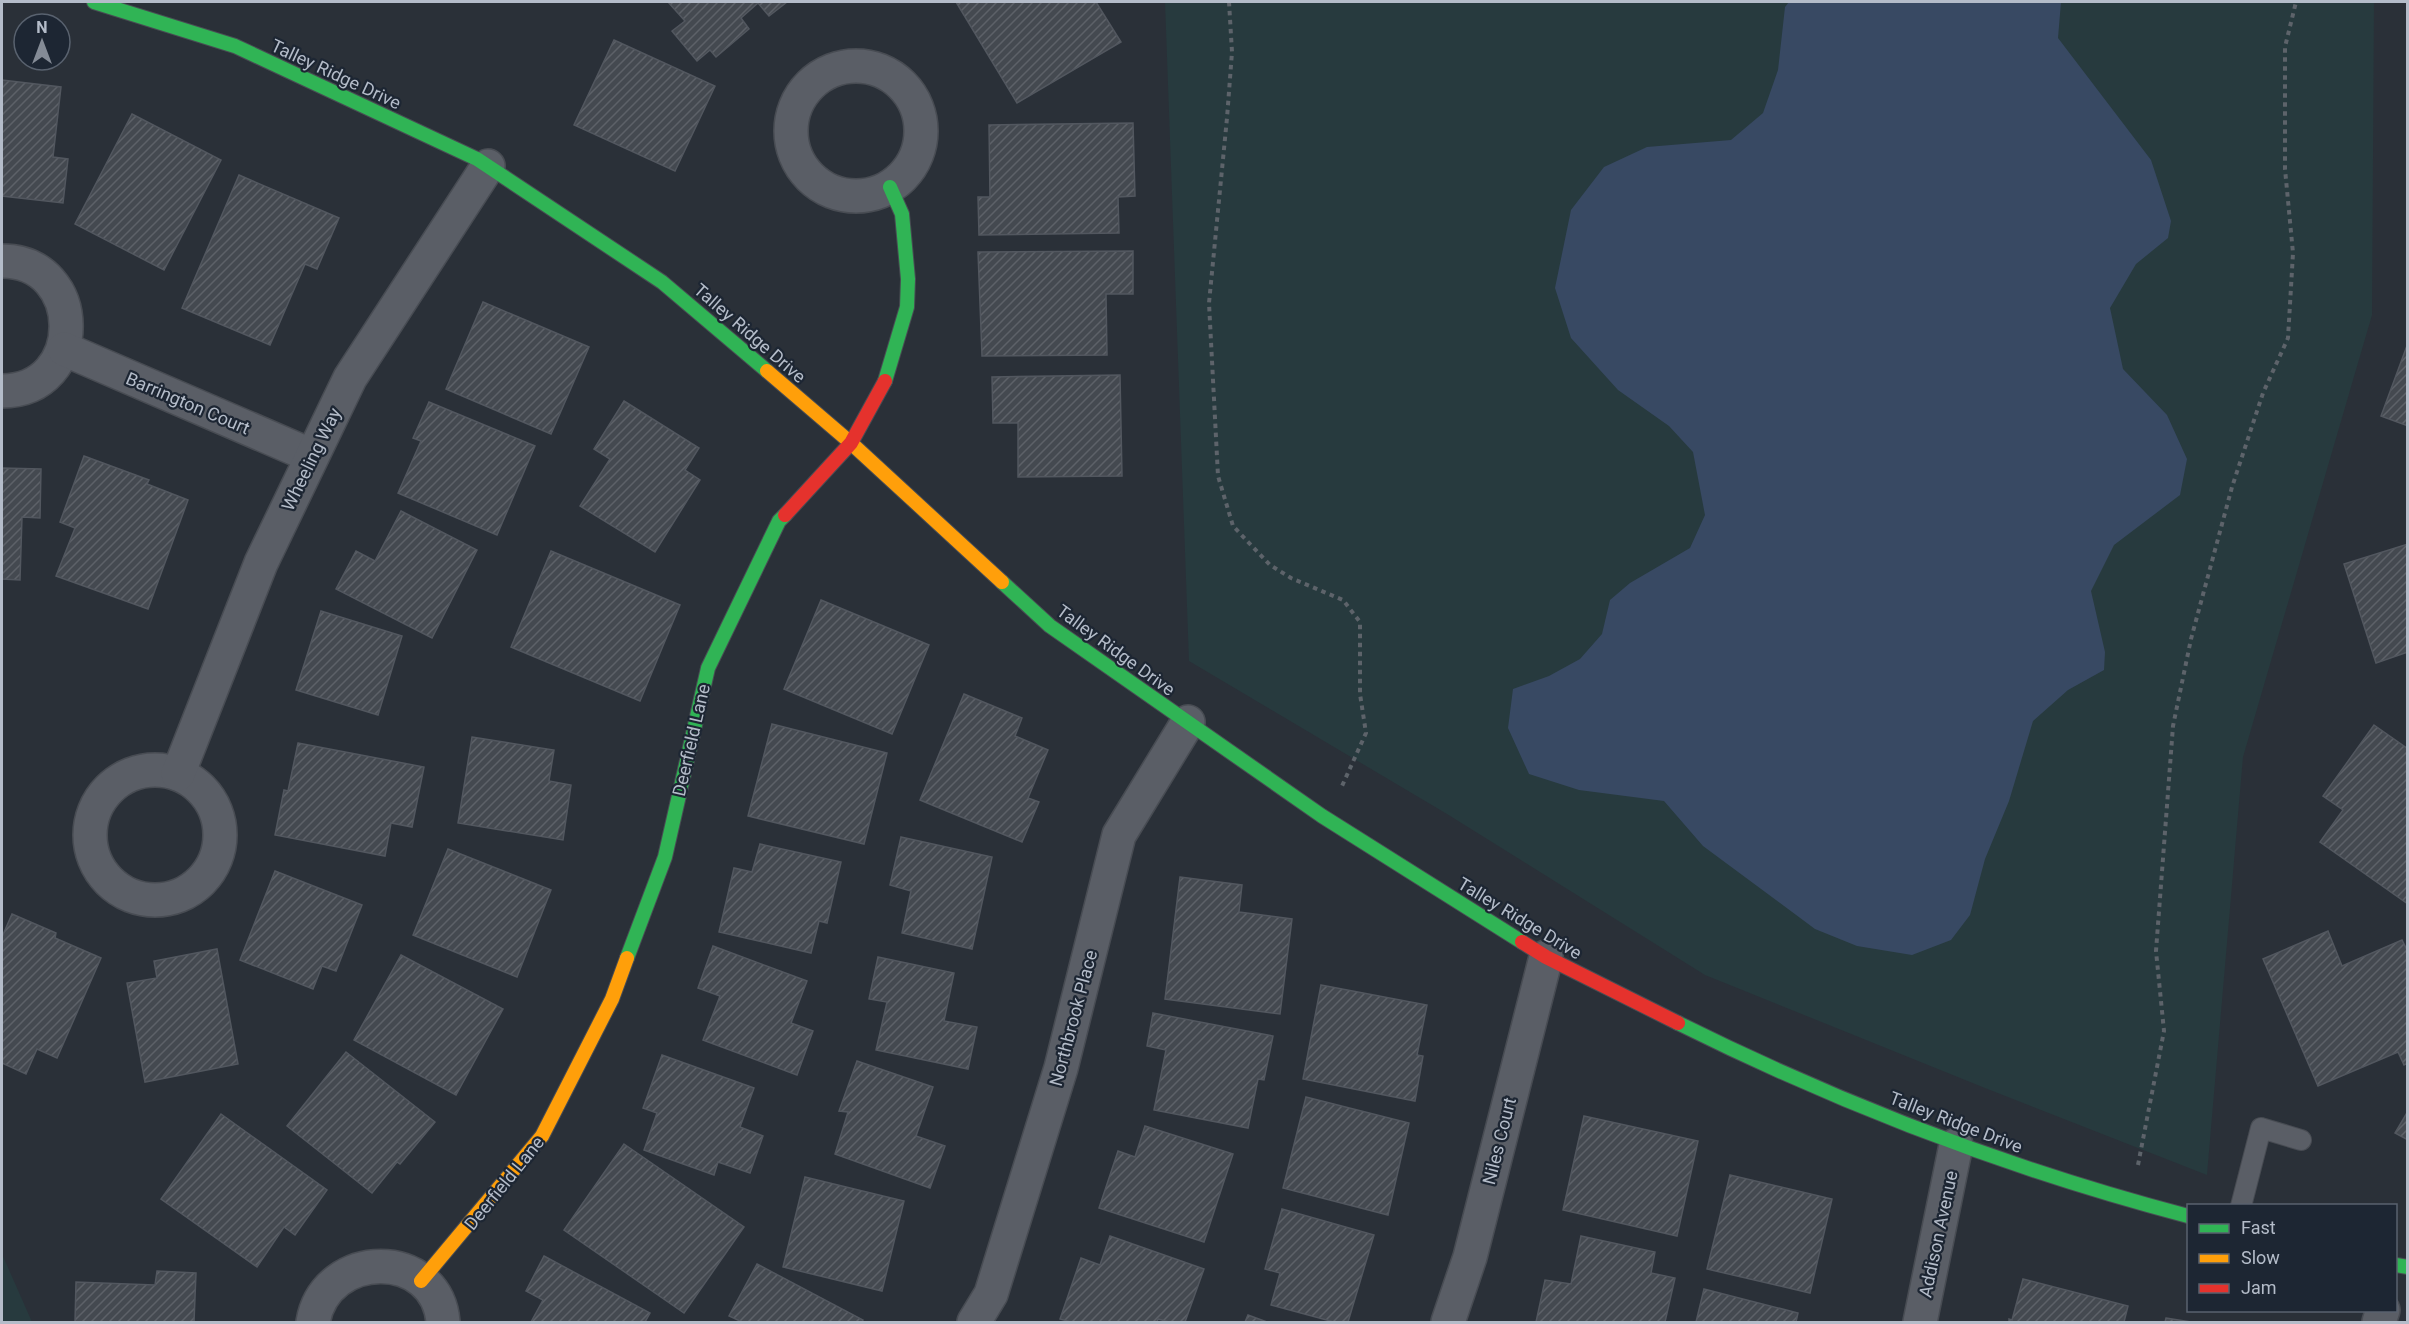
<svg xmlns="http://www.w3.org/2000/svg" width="2409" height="1324" font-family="Roboto,sans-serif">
<defs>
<pattern id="building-hatch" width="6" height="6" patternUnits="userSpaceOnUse" patternTransform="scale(1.5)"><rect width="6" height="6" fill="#444950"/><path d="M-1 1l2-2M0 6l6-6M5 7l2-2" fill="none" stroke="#5d6168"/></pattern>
</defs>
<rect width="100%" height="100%" fill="#2a3038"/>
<!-- grass -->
<g fill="#273a3e">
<path d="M1165,2H2374L2372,315L2243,757L2207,1175L1985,1088L1705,975L1447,814L1189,661Z"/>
<path d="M2,1254L32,1322H2Z"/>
</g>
<!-- water -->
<path fill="#384963" d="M1789,2H2061L2058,38L2151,160L2171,221L2168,238L2136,264L2110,308L2123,369L2167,415L2187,459L2180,495L2114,545L2091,591L2105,652L2104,670L2068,690L2033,721L2009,801L1985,859L1970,915L1951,940L1912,955L1857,946L1815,929L1703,846L1664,801L1579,790L1529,774L1508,728L1513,689L1549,676L1580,659L1602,634L1610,600L1630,583L1690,548L1705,515L1693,452L1669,426L1618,390L1571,338L1555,288L1571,210L1604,167L1647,147L1731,140L1763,113L1778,70L1785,7Z"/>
<!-- building -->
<g fill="url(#building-hatch)" stroke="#52575f" stroke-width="1.5">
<path d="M668,2H787L769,16L758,3L741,18L749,29L716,57L710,50L697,61L672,31L685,21Z"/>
<path d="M956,2H1096L1121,42L1017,103Z"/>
<path d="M614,40L715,86L675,171L574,125Z"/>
<path d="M2,80L61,87L53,157L68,159L63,203L2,196Z"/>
<path d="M132,114L221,160L164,270L75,224Z"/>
<path d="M1133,123L1135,196L1118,197L1119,233L979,235L978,197H990L989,125Z"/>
<path d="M239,175L339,218L317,269L305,264L270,345L182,308Z"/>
<path d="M1133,251V294H1106L1107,355L982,356L978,252Z"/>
<path d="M483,302L589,347L551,434L446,389Z"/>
<path d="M2408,343V426L2381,416Z"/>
<path d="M1120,375L1122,476L1018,477V423H993L992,377Z"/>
<path d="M624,401L699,448L685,470L700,480L655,552L580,506L610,459L594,449Z"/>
<path d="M429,402L535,446L497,535L398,493L421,441L413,438Z"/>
<path d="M84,456L149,480L147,484L188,500L148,609L56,576L75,528L60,522Z"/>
<path d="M2,468L41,469L40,518L22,517L20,580L2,579Z"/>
<path d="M401,511L477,550L432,638L336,589L356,551L375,561Z"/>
<path d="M2408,544V652L2376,663L2344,564Z"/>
<path d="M551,551L680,605L640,701L511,647Z"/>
<path d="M821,600L929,645L892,734L784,689Z"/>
<path d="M321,611L402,636L378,715L296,690Z"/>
<path d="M964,694L1022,718L1015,736L1048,750L1028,798L1039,802L1022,842L920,800Z"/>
<path d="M772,724L887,753L864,844L748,816Z"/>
<path d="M2374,725L2408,749V904L2320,842L2343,810L2323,796Z"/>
<path d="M472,737L554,750L549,781L571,785L563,840L458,823Z"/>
<path d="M298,743L424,767L412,827L391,823L385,856L275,835L284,790L288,791Z"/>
<path d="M901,837L992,857L972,949L902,933L911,891L890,885Z"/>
<path d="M760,844L841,862L827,923L819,921L811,953L719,932L734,868L752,872Z"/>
<path d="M448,849L551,890L517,977L413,935Z"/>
<path d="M275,871L362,905L336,971L322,966L313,989L240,960Z"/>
<path d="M1180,877L1242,885L1239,912L1292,919L1280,1014L1165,999Z"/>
<path d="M12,914L56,933L55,938L101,958L57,1058L37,1049L26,1074L2,1063V937Z"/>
<path d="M2328,931L2342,966L2402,940L2408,952V1063L2404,1065L2398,1052L2318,1086L2263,959Z"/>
<path d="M713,946L807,981L791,1023L813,1031L797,1075L703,1040L720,996L698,988Z"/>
<path d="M217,949L238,1064L145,1082L127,983L157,978L154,961Z"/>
<path d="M401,955L503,1009L456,1095L354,1040Z"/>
<path d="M878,957L954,973L944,1021L977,1027L968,1069L876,1050L887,1002L869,999Z"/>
<path d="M1321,985L1427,1005L1417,1055L1423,1056L1415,1101L1303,1079Z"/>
<path d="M1153,1013L1273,1036L1264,1080L1258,1079L1248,1128L1154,1110L1166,1050L1147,1046Z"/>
<path d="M346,1052L435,1122L400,1164L397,1162L372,1193L287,1126Z"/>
<path d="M662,1055L754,1088L740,1127L763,1136L750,1173L718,1162L714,1175L644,1150L657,1113L643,1108Z"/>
<path d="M857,1061L933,1087L916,1136L945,1146L930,1188L835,1154L848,1112L839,1111Z"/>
<path d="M1306,1097L1409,1123L1388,1215L1283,1188Z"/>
<path d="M2408,1111V1140L2395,1133Z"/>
<path d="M221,1114L327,1190L295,1235L284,1227L257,1267L161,1199Z"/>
<path d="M1584,1116L1698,1141L1677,1236L1563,1210Z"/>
<path d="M1145,1126L1233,1154L1204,1242L1099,1208L1118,1151L1135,1157Z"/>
<path d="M624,1144L744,1227L684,1313L564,1230Z"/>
<path d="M1730,1175L1832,1199L1810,1293L1707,1269Z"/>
<path d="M805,1177L904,1201L882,1291L783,1267Z"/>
<path d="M1282,1209L1374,1235L1348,1322H1334L1271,1305L1280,1273L1265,1269Z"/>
<path d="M1110,1236L1204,1269L1185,1322H1169L1158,1319L1157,1322H1071L1060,1319L1081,1258L1100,1265Z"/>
<path d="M1581,1236L1655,1252L1651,1273L1675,1278L1665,1322H1536L1545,1280L1571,1284Z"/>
<path d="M544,1256L650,1313L645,1322H531L543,1300L526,1291Z"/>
<path d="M757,1264L863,1320L862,1322H742L729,1316Z"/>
<path d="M157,1271L196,1273L194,1322H75L76,1282L155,1285Z"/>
<path d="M2023,1279L2128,1306L2124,1322H2009V1319L2012,1320Z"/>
<path d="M1704,1289L1798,1313L1796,1322H1696Z"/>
<path d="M1248,1315L1267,1322H1245Z"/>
<path d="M2166,1318L2191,1322H2165Z"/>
</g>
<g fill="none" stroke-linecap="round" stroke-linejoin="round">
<!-- lane casing -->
<g stroke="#484c53" stroke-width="22">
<path id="lane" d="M2241,1206L2261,1128L2301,1140"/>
</g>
<!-- street casing -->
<g stroke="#484c53" stroke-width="36">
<g id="street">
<circle cx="856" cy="131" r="65"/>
<path d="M2,261C87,261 88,391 2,391"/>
<path d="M64,349L312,456"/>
<circle cx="155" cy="835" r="65"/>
<path d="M178,774L261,563L350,378L488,166"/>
<path d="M313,1322C326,1248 437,1248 443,1322"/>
<path d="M974,1322L991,1294L1061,1068L1119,835L1188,722"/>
<path d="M1448,1322L1470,1257L1546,957"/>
<path d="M1920,1322L1956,1145"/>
<path d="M2379,1322L2383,1310"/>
</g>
</g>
<!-- fast casing -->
<g stroke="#484c53" stroke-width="16">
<g id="fast">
<path d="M94,2L235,46L477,159L662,282L767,371"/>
<path d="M885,381L907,307L908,279L902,214L890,187"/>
<path d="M1002,582L1050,626L1322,816L1522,942"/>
<path d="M627,958L665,857L708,668L779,521L785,515"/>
<path d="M1678,1023C1841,1104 2012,1170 2188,1216"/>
<path d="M2396,1265L2408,1267"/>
</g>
</g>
<!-- slow casing -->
<g stroke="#484c53" stroke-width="16">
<g id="slow">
<path d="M767,371L851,443L1002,582"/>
<path d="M421,1281L542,1136L612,999L627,958"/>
</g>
</g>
<!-- jam casing -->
<g stroke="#484c53" stroke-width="16">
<g id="jam">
<path d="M785,515L851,443L885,381"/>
<path d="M1522,942L1546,957L1678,1023"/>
</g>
</g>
<!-- path -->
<g stroke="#5d636a" stroke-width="4" stroke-dasharray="4.5 4.5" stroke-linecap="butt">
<path d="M1229,2L1232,52L1227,118L1209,303L1218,476L1233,526L1270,565L1291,578L1343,600L1360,622V694L1366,733L1342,786"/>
<path d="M2138,1165L2164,1031L2156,951L2173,726L2191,639L2232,487L2263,393L2288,338L2293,253L2285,169V47L2296,2"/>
</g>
<!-- lane -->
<use href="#lane" stroke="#5a5e66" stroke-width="20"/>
<!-- street -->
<use href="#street" stroke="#5a5e66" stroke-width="33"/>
<!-- fast -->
<use href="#fast" stroke="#30b455" stroke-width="14"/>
<!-- slow -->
<use href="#slow" stroke="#ff9f0a" stroke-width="14"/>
<!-- jam -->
<use href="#jam" stroke="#e5322d" stroke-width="14"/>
</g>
<g text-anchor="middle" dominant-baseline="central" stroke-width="4.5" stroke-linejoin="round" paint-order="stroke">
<!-- street labels -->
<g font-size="18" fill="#b4bcc9" stroke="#1d2633">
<text transform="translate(336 74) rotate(25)">Talley Ridge Drive</text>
<text transform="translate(750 333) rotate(41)">Talley Ridge Drive</text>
<text transform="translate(188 403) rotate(23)">Barrington Court</text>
<text transform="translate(311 459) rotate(-64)">Wheeling Way</text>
<text transform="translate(1116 650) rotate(36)">Talley Ridge Drive</text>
<text transform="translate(691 740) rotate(-77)">Deerfield Lane</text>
<text transform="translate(1520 918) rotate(31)">Talley Ridge Drive</text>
<text transform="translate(1073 1018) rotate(-75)">Northbrook Place</text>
<text transform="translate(1956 1122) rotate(21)">Talley Ridge Drive</text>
<text transform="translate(1499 1141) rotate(-76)">Niles Court</text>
<text transform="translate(504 1183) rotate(-51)">Deerfield Lane</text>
<text transform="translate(1938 1234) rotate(-78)">Addison Avenue</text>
</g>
</g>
<!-- border -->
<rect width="2409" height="1324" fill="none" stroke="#b4bcc9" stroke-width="6"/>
<!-- legend -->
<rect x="2187" y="1204" width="210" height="108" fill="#1d2633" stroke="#59626f" stroke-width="1.5"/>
<rect x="2199" y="1224" width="30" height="9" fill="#30b455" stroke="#59626f" stroke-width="1.5"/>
<text x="2241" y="1234" font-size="18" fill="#b4bcc9">Fast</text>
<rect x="2199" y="1254" width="30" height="9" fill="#ff9f0a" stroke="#59626f" stroke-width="1.5"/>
<text x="2241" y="1264" font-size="18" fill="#b4bcc9">Slow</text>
<rect x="2199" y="1284" width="30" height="9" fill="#e5322d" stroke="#59626f" stroke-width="1.5"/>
<text x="2241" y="1294" font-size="18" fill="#b4bcc9">Jam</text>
<!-- north arrow -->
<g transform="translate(42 42)"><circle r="28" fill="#1d2633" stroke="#59626f" stroke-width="1.5"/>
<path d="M0-4.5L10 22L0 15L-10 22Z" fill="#848b96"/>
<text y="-9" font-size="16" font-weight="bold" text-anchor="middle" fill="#b4bcc9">N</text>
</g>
</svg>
